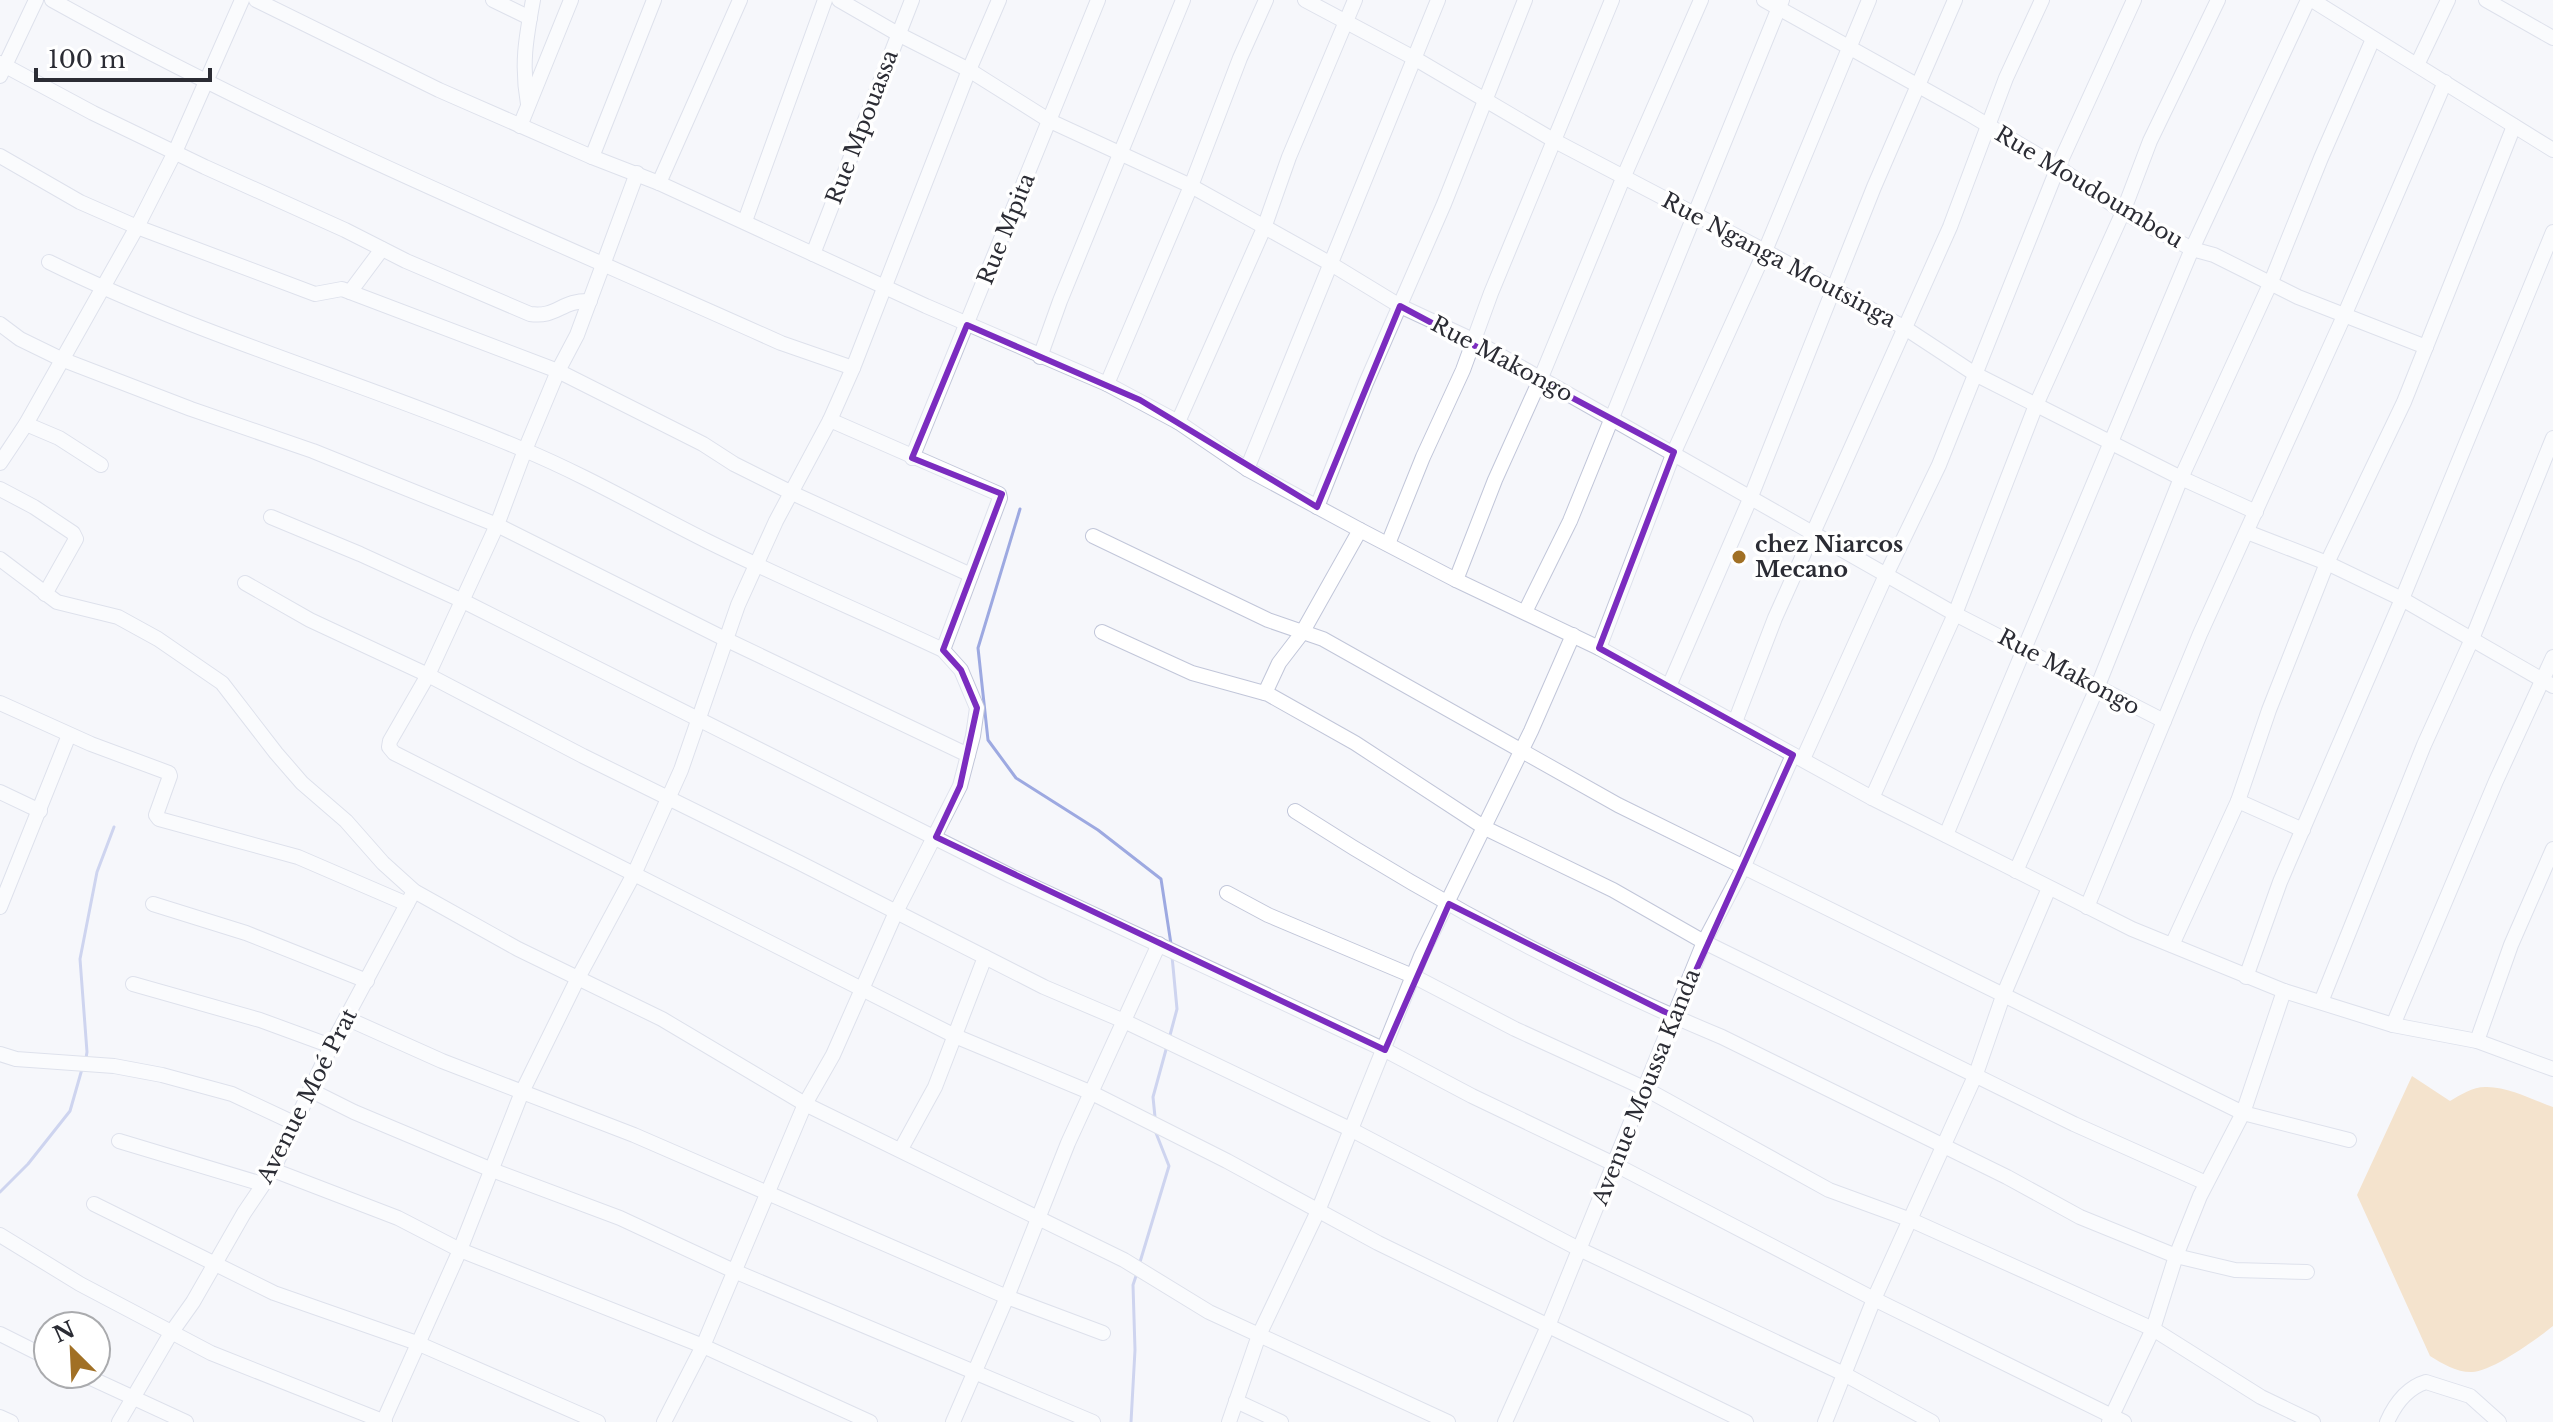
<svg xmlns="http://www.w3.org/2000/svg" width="2553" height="1422" font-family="'Libre Baskerville',serif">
<rect width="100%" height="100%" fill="#f6f7fb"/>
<!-- green -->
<path fill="#f2ca96" d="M2412,1076L2450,1101C2460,1095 2473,1087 2485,1087C2507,1086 2533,1100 2553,1107V1326C2537,1339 2490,1373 2471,1372C2456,1372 2443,1364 2430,1356L2357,1195Z"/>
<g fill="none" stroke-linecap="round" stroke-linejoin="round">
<!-- stream -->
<g stroke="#9da9e1" stroke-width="3">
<path d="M1020,509L978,648L988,740L1016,778L1098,830L1161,879L1171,944"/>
<path d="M1169,1039L1177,1009L1172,956"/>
<path d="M86,1058L87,1052L80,959L97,872L114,827"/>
<path d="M1155,1117L1153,1097L1167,1046"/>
<path d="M0,1192L28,1164L70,1111L82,1069"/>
<path d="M1140,1262L1169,1166L1156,1133"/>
<path d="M1131,1422L1135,1350L1133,1285L1137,1273"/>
</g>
<!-- minor casing -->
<g stroke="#c1c6d9" stroke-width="16">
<g id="minor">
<path d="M52,0C287,131 536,233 781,343L853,368"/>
<path d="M256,0L439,90L592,157L659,183L926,306L1107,384L1178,422L1247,469L1360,530L1456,580L1599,648L1872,798L2132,929L2284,991L2393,1025L2477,1041L2553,1069"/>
<path d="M493,0L530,18"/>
<path d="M839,0L898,34L969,70L1050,121L1191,186L1331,264L1400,306L1473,340L1955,614L2164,721"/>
<path d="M1305,0L1414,58L1555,141L1765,251L1905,328L1975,374L2181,478L2256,512"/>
<path d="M1764,0L1969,114L2058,167L2123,212L2192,249L2214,255L2298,297L2426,347"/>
<path d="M2312,0L2553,150"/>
<path d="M2486,0L2553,38"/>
<path d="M0,63L93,113L205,167L345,230L406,261L530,314C557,318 561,300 590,301"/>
<path d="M2417,65L2448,0"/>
<path d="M0,76L36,0"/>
<path d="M528,104C521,65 526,38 533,0"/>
<path d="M520,126L571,0"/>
<path d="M0,156L80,202L137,227L315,294L342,289L558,371L703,444L734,464L792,493L971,575"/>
<path d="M592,157L654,0"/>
<path d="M637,173L577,335L558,371L525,450L497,525L428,675L390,741L389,747L394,753L955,1036L1092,1093L1227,1161L1378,1243L1746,1422"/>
<path d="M659,183L740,0"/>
<path d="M745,221L825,0"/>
<path d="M813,254L912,0"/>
<path d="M49,262C201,337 366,383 522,449C585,475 645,510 707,541C784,579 864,613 943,650L961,670L977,708L973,736L960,786L896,912L833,1055L805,1104L703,1346L664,1422"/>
<path d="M350,292L382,249"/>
<path d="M0,324L20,339L61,359L191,409L313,451L497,525L725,639L968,755"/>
<path d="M1040,357L1060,301L1183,0"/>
<path d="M1107,384L1191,186L1240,58L1266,0"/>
<path d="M830,420L999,494L1000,498L943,650"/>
<path d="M1178,422L1264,228L1289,157L1355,0"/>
<path d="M26,424L59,438L101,465"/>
<path d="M912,458L1098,0"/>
<path d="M0,463L26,424L137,227L175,152L242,0"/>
<path d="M1247,469L1438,0"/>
<path d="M0,489L34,507L73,533L76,539L45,594"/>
<path d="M1317,507L1366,383L1444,204L1525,0"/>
<path d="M271,517L360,554L463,601L1011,876L1385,1050L1472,1096L1614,1164L1874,1299L2124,1422"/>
<path d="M2247,532L2327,563L2402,599L2553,686"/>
<path d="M1093,536L1268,620L1323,639L1618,805L2243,1113L2349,1140"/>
<path d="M1388,544L1423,457L1463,370L1491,293L1612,0"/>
<path d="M0,559L57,602L118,617L158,639L222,683L276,753L302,783L346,821L383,863L414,891L518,949L662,1019L805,1104L1124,1260L1209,1312L1448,1422"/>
<path d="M1456,580L1495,480L1540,380L1624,176L1701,0"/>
<path d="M245,583L310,620L428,675L583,756L800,863L1044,987L1124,1021L1352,1130L1579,1249L1844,1374L1932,1422"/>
<path d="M1525,612L1570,521L1782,0"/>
<path d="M1102,632L1192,673L1268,694L1355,743L1485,828L1613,890L1704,942L1763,971L2074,1124L2206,1183"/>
<path d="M1599,648L1674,452L1765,251L1869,0"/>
<path d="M1670,684L1750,499L1874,187L1955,0"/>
<path d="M1265,693L1279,663L1302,633L1360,530"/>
<path d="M0,703L91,744L169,773L170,776L156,815L159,819L298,857L407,904"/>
<path d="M1735,722L1775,618L1950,227L2006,78L2042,0"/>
<path d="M1803,759L1886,575L1939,465L2058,167L2134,0"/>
<path d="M0,792L40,811"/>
<path d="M1872,798L1955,614L2036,405L2123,212L2150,141L2218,0"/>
<path d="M2238,801L2303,830"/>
<path d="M1295,811C1430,898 1573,975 1722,1037L2007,1177L2080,1217L2176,1256L2235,1270L2307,1272"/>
<path d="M1946,835L2192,249L2308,0"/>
<path d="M2016,871L2097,688L2181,478L2271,282L2321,158L2373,39"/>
<path d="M1227,893L1268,915L1415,977L1515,1029L1644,1088L1829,1190L1911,1220L2153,1329L2261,1397L2313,1422"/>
<path d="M153,904L246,933L367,981"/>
<path d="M0,907L69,735"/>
<path d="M2087,907L2200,634L2344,316L2445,82"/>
<path d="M2172,945L2238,801L2269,710L2327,563L2404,402L2514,126"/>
<path d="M2246,977L2280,882L2402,599L2553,232"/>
<path d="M133,984L260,1020L331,1046"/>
<path d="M2321,1002L2424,745L2472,639L2553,438"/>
<path d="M346,1018L442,1061L634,1135L1007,1297L1103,1333"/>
<path d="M2393,1025L2496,781L2553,657"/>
<path d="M2477,1041L2511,945L2553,849"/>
<path d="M0,1054L16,1059L114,1066L162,1075L232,1094L294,1123"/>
<path d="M310,1090L354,1112L492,1170L620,1218L734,1271L1093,1422"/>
<path d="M119,1141L262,1184"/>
<path d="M901,1149L935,1087L985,957"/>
<path d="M273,1170L398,1218L460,1250L703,1346L870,1422"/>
<path d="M94,1204L274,1293L417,1343L598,1422"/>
<path d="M0,1235L80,1284L211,1353L385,1422"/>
<path d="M0,1334L48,1358"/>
<path d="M82,1374L186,1422"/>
<path d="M1236,1401L1281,1422"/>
<path d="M0,1417L11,1422"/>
<path d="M119,1422L171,1333L193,1302L244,1213L273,1170L331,1046L414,891"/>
<path d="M383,1422L460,1250L522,1092L578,978L635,872L681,770L738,605L776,521L830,420L853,368L969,70L999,0"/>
<path d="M953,1422L1007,1297L1068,1143L1159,944"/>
<path d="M1229,1422L1259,1335L1318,1211L1421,956L1531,731L1573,635"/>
<path d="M1505,1422L1548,1326L1704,942L1743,868L1793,755"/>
<path d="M1825,1422L1874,1299L1976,1074L2003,996L2049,888"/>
<path d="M2109,1422L2153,1329L2176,1256L2200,1196L2243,1113L2284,991"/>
<path d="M2387,1422C2395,1404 2406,1388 2426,1382L2470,1396L2499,1422"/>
</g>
</g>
<!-- minor -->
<use href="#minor" stroke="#fff" stroke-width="14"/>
</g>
<!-- marked area -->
<path d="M0 0H2553V1422H0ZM1400,306L1674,452L1599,648L1793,755L1675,1017L1449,904L1385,1050L936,837L960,786L977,708L961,670L943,650L1002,494L912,458L967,325L1140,400L1317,507Z" fill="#f6f7fb" fill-opacity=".55" fill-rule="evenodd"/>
<path fill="none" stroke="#7b2cbf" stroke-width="6" stroke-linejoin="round" d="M1400,306L1674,452L1599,648L1793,755L1675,1017L1449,904L1385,1050L936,837L960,786L977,708L961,670L943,650L1002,494L912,458L967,325L1140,400L1317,507Z"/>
<!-- markers -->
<circle fill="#a17025" stroke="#fff" stroke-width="3" cx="1739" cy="557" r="8"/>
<g text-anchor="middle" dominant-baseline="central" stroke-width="7" stroke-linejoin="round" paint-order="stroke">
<!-- street labels -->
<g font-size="22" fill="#2b2c34" stroke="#fff">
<text transform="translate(862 127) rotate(-69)">Rue Mpouassa</text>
<text transform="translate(2089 187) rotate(31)">Rue Moudoumbou</text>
<text transform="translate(1006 229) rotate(-68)">Rue Mpita</text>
<text transform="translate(1779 260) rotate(28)">Rue Nganga Moutsinga</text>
<text transform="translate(1502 359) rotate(28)">Rue Makongo</text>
<text transform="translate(2069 672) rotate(28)">Rue Makongo</text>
<text transform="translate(1646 1087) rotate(-68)">Avenue Moussa Kanda</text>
<text transform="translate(307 1096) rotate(-63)">Avenue Moé Prat</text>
</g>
<!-- poi labels -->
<g font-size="22" font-weight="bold" fill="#2b2c34" stroke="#fff" text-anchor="start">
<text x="1755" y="544">chez Niarcos<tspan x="1755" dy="25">Mecano</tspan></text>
</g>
</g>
<!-- north arrow -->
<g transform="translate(72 1350) rotate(336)"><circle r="38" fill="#ffffff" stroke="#aaabae" stroke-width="2"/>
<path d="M0-6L14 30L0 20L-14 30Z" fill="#a17025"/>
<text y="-12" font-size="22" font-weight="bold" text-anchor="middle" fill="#2b2c34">N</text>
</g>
<!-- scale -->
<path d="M36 68v12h174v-12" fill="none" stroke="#2b2c34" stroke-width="4"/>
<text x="48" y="68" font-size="24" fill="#2b2c34" stroke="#ffffff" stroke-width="6" paint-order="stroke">100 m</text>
</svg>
